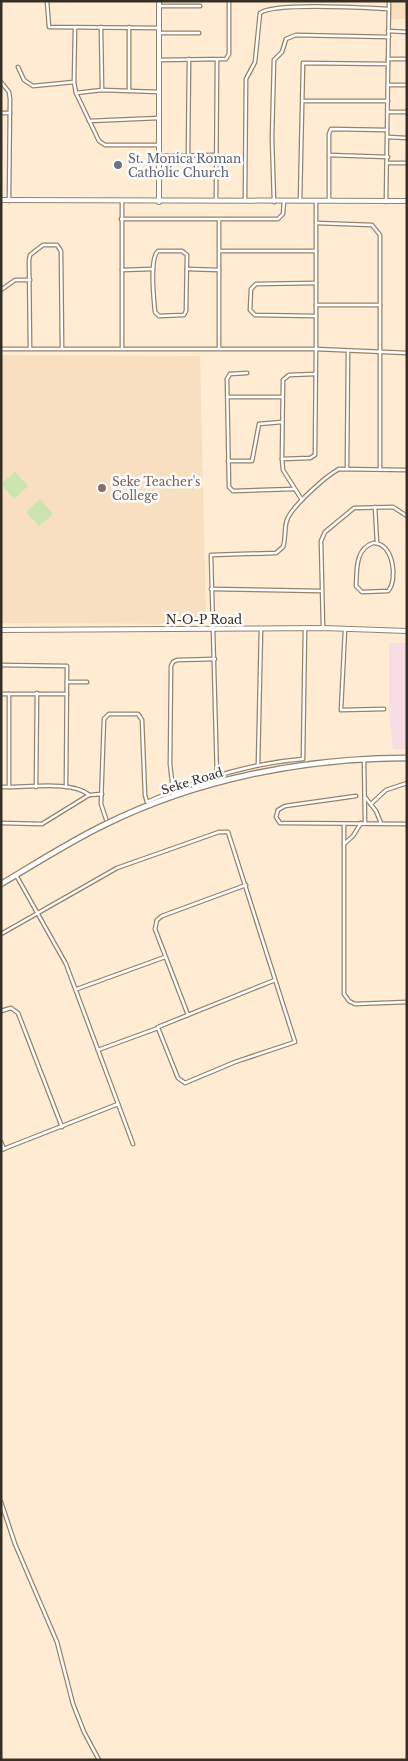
<svg xmlns="http://www.w3.org/2000/svg" width="408" height="1761" font-family="'Libre Baskerville',serif">
<rect width="100%" height="100%" fill="#ffecd2"/>
<!-- commercial -->
<path fill="#f6dde6" d="M389,643H407V749H393L389,712Z"/>
<!-- built -->
<g fill="#f7dfbf">
<rect x="388" y="1" width="19" height="18"/>
<path d="M1,355L200,356L206,619L204,624L1,623Z"/>
</g>
<!-- green -->
<g fill="#cbe4b0">
<path d="M15,472L28,486L14,499L1,484Z"/>
<path d="M40,499L53,514L39,526L26,512Z"/>
</g>
<g fill="none" stroke-linecap="round" stroke-linejoin="round">
<!-- street casing -->
<g stroke="#94836b" stroke-width="5">
<g id="street">
<path d="M47,1L49,27L159,28"/>
<path d="M159,6H200"/>
<path d="M101,27L102,90"/>
<path d="M129,27V91"/>
<path d="M75,28L74,82L76,93L99,141L105,145H159"/>
<path d="M388,31L407,32"/>
<path d="M159,33H199"/>
<path d="M388,59H407"/>
<path d="M159,60L226,59L229,54V1"/>
<path d="M18,67L24,80L33,86L74,82"/>
<path d="M1,82L9,92L10,99L9,201"/>
<path d="M388,85H407"/>
<path d="M76,93L102,90L159,92"/>
<path d="M304,101H388"/>
<path d="M388,112H407"/>
<path d="M1,113H10"/>
<path d="M89,121L159,118"/>
<path d="M388,137L407,138"/>
<path d="M329,155L388,157"/>
<path d="M158,156L216,155"/>
<path d="M188,156L189,59"/>
<path d="M388,163H407"/>
<path d="M216,200L217,60"/>
<path d="M329,200V134L331,129L387,130"/>
<path d="M245,201L246,79L255,62L260,13C275,2 366,8 389,9"/>
<path d="M300,201L303,63L388,64"/>
<path d="M122,202V347"/>
<path d="M274,202L272,138L274,60L282,52L286,39L296,35L389,37"/>
<path d="M386,202L389,1"/>
<path d="M121,219H278L283,214L284,201"/>
<path d="M317,223L372,225L380,235V469"/>
<path d="M158,251H182L187,255L186,311L184,315L159,316L155,312C154,300 149,259 158,251Z"/>
<path d="M220,251H316"/>
<path d="M187,269L219,270"/>
<path d="M122,270L153,269"/>
<path d="M1,290L15,280H30"/>
<path d="M316,305H380"/>
<path d="M316,316L255,315L250,310L251,289L256,284L316,283"/>
<path d="M30,348L29,260L30,255L43,245H57L61,251L62,348"/>
<path d="M219,348V220"/>
<path d="M1,349H316V202"/>
<path d="M247,373L230,374L227,379L229,487L233,491L294,489"/>
<path d="M228,397H282"/>
<path d="M282,459L283,380L289,375L315,374"/>
<path d="M228,461H252L259,424L282,422"/>
<path d="M347,468L348,351"/>
<path d="M302,500L283,470L282,459L310,458L315,455L316,349L407,353"/>
<path d="M375,507L377,543"/>
<path d="M373,543C394,542 398,581 388,591L362,592L356,586C357,570 355,549 373,543Z"/>
<path d="M211,589L320,591"/>
<path d="M323,628L321,541L325,532L354,508L393,507L407,516"/>
<path d="M345,630L341,710L384,709"/>
<path d="M1,665L67,666L66,787"/>
<path d="M67,682H87"/>
<path d="M1,694H67"/>
<path d="M364,760L365,822"/>
<path d="M258,765L261,629"/>
<path d="M217,777L211,555L276,553L283,547C286,538 284,528 287,520C292,506 326,476 339,469L407,470"/>
<path d="M1,787C24,788 73,780 89,795L102,794"/>
<path d="M9,787V694"/>
<path d="M36,787L37,693"/>
<path d="M173,790L170,764L171,666L173,662L177,660L215,659"/>
<path d="M356,796L285,806L278,810L276,817L280,823L407,824"/>
<path d="M365,797L376,811L381,823"/>
<path d="M371,804L386,790L407,783"/>
<path d="M106,819L101,804L104,719L109,714H138L142,720L145,795L147,802C195,781 251,763 303,759L305,629"/>
<path d="M1,823L42,824L89,795"/>
<path d="M344,824V994L349,1001L355,1004L407,1002"/>
<path d="M344,844L353,836L361,823"/>
<path d="M16,875L66,964L133,1144"/>
<path d="M1,934L117,868L219,832H228L295,1042L235,1062L185,1083L178,1078L158,1028L98,1050"/>
<path d="M77,989L165,957"/>
<path d="M1,1011L11,1008L18,1013L62,1127"/>
<path d="M188,1015L155,929L157,920L162,916L246,885"/>
<path d="M158,1027L275,980"/>
<path d="M1,1142L4,1149"/>
<path d="M1,1150L118,1104"/>
<path d="M1,1502L15,1544L57,1642L73,1704L84,1732L99,1760"/>
</g>
</g>
<!-- secondary casing -->
<g stroke="#94836b" stroke-width="6">
<g id="secondary">
<path d="M1,200L407,201"/>
<path d="M159,202V1"/>
<path d="M1,630L323,628L407,631"/>
</g>
</g>
<!-- primary casing -->
<g stroke="#94836b" stroke-width="7">
<path id="primary" d="M1,884C35,864 69,842 104,825C197,779 303,758 407,758"/>
</g>
<!-- street -->
<use href="#street" stroke="#fff" stroke-width="2.5"/>
<!-- secondary -->
<use href="#secondary" stroke="#fff" stroke-width="4"/>
<!-- primary -->
<use href="#primary" stroke="#fff" stroke-width="4.5"/>
</g>
<!-- markers -->
<circle fill="#6b7280" stroke="#fcfcfc" stroke-width="2" cx="118" cy="165" r="5"/>
<circle fill="#8d6e63" stroke="#fcfcfc" stroke-width="2" cx="102" cy="488" r="5"/>
<g text-anchor="middle" dominant-baseline="central" stroke-width="5" stroke-linejoin="round" paint-order="stroke">
<!-- worship labels -->
<g font-size="12" fill="#5b616d" stroke="#fcfcfc" text-anchor="start">
<text x="128" y="158">St. Monica Roman<tspan x="128" dy="14">Catholic Church</tspan></text>
</g>
<!-- education labels -->
<g font-size="12" fill="#785e54" stroke="#fcfcfc" text-anchor="start">
<text x="112" y="481">Seke Teacher's<tspan x="112" dy="14">College</tspan></text>
</g>
<!-- street labels -->
<g font-size="12" fill="#362f25" stroke="#fcfcfc">
<text x="204" y="619">N-O-P Road</text>
<text transform="translate(192 781) rotate(-17)">Seke Road</text>
</g>
</g>
<!-- border -->
<rect width="408" height="1761" fill="none" stroke="#362f25" stroke-width="5"/>
</svg>
